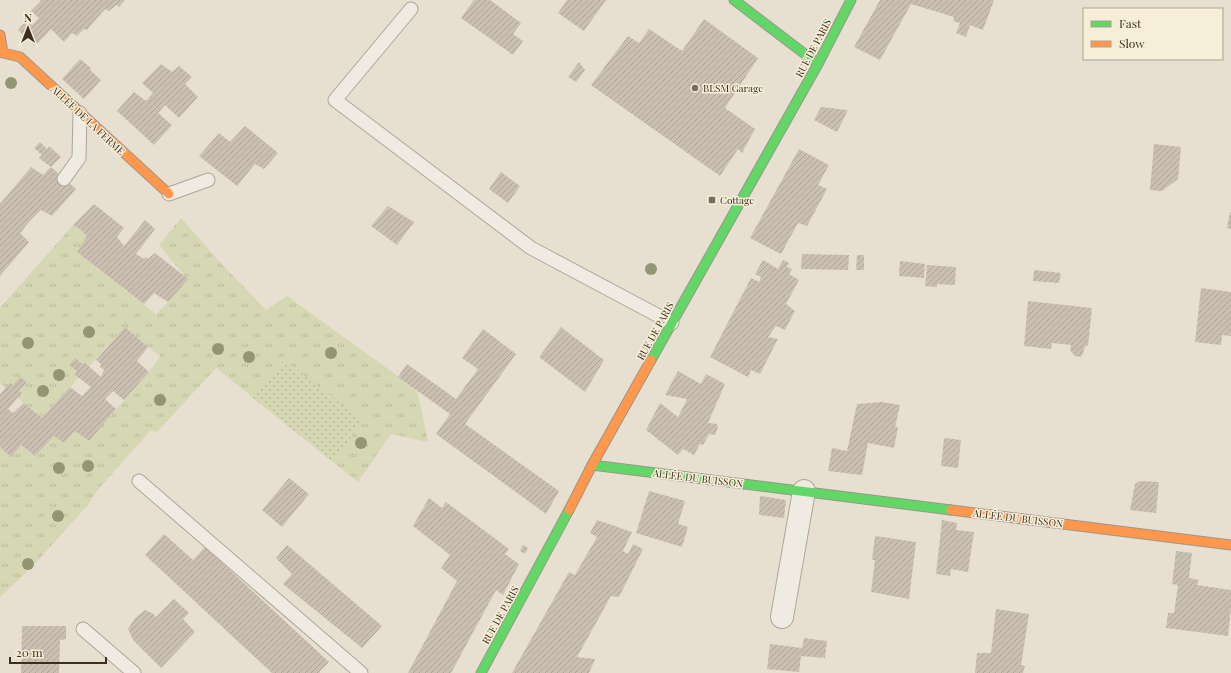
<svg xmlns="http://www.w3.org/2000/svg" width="1231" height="673" font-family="'Playfair Display',serif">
<defs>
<pattern id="grass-tufts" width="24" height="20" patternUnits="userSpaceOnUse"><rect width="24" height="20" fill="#d6d7b3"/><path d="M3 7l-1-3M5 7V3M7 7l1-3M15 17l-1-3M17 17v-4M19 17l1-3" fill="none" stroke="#b9b99a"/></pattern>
<pattern id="park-dots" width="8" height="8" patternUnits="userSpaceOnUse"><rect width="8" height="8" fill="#d6d7b3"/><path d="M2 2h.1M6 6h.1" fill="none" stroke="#b9b99a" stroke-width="1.8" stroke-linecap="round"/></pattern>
<pattern id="building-hatch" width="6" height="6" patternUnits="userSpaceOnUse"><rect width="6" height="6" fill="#cbbfb2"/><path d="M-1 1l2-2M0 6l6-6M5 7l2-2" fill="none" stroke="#afa499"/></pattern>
</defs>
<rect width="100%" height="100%" fill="#e7e0d1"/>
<!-- grass -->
<path fill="url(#grass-tufts)" d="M181,218L216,258L266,310L287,296L417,390L428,442L391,434L358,482L216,368L157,432L151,430L96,492L88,505L32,567L0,597V447L11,456L21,445L35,456L54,436L64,443L75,431L89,440L149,372L160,356L148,347L125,327L42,418L0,383V308L74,224L87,236L77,252L156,314L168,302L187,279L159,245Z"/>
<!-- park -->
<path fill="url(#park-dots)" d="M284,360L363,420L333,462L252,397Z"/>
<!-- building -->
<g fill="url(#building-hatch)">
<path d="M40,0H125L119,7L116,5L109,11L105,9L87,30L84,29L77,36L72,33L64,42L51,29L35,46L18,30L26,21L32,25L39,18L31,11L41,1Z"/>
<path d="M474,0H490L521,23L513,34L523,41L513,55L461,18Z"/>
<path d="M567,0H606L584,31L558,13Z"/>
<path d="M880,0H994L983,30L970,25L966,37L956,33L960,23L953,21L954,17L911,4L880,60L854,47Z"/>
<path d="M704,19L758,58L725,108L755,129L742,153L738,149L720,176L591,85L628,36L639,43L649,29L682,51Z"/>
<path d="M80,59L91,68L90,70L101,80L84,99L62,79Z"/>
<path d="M579,62L585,70L576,82L568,77Z"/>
<path d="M161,64L172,72L179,66L192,77L185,84L198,97L179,118L165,105L158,113L172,125L154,145L117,111L134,92L146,101L153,93L142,83Z"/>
<path d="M821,107L848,110L837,132L814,120Z"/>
<path d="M245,126L278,153L264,169L255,164L237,186L199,156L219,133L230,142Z"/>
<path d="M40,142L47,149L49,146L61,157L51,167L39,158L42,155L34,148Z"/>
<path d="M1154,144L1181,147L1178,179L1162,191L1150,190Z"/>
<path d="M799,149L829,165L818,185L827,189L807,226L798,223L781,254L750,238Z"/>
<path d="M31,167L43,175L51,167L76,189L52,216L41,210L30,221L20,233L29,242L0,276V204Z"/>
<path d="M501,172L520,186L508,203L489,189Z"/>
<path d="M94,204L124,228L117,237L124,246L145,220L155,229L136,254L144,259L146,257L148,259L155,253L188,279L168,302L154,293L144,304L77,252L87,236L74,224Z"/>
<path d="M388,206L414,222L397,245L371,226Z"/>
<path d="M1230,212H1231V229L1227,228Z"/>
<path d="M802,254L849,255L848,270L801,269Z"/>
<path d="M857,255H864V270H856Z"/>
<path d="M763,260L778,269L783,260L789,263L787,267L792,269L789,274L799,280L786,304L795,311L785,330L776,326L768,337L778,339L760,374L751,370L748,377L710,357L751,278L759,282L761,277L755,274Z"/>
<path d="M900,261L925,264L924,278L899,276Z"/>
<path d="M927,265L956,267L955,285L937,284V287L925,286Z"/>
<path d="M1034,270L1061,273L1059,283L1033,281Z"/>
<path d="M1201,288L1231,292V336L1222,335L1221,345L1195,342Z"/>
<path d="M1028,301L1092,308L1088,346H1085L1083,353L1081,357L1075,356L1070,350L1071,345L1052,343L1051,349L1024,346Z"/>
<path d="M125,327L148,347L137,361L149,372L124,400L113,391L105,399L116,409L89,441L75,431L64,443L54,436L35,456L21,445L11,457L0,447V394L10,383L13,385L20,377L27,382L19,391L22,393L8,409L13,413L24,403L42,418L70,387L82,396L91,387L75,375L77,371L69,365L75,358L82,364L85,363L101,377L104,370L100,367L101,364L96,360Z"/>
<path d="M561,327L604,360L585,392L539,357Z"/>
<path d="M483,329L516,354L465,424L559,491L546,514L436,434L450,414L398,377L407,364L456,399L478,369L462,358Z"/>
<path d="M678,371L701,384L706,374L725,384L708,423L717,424L718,427L715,435L709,434L703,445L700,444L694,455L683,449L678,455L646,430L660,403L678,417L687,399L665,395Z"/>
<path d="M882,402L900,405L895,427H898L894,448L868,443L862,475L828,471L832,448L847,451L857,404Z"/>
<path d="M944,438L961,440L958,468L941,466Z"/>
<path d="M289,478L309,494L282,527L262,510Z"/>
<path d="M1140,481L1159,482L1156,513L1130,510L1135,484Z"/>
<path d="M649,491L685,501L678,524L688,527L682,547L636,533Z"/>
<path d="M760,496L786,500L784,518L759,515Z"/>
<path d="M429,498L442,508L446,502L509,549L505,554L519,564L503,595L496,590L451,673H408L457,581L441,568L450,555L413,526Z"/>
<path d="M597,520L632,532L623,551L628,554L633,544L643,549L619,597L611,596L577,657L595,659L589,673H512L569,572L575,575L597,537L590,533Z"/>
<path d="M942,520L957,523L956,530L974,532L968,572L951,569L950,576L936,574Z"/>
<path d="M164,534L193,560L205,547L329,662L319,672L320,673H272L145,555Z"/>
<path d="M875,536L916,542L909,599L871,592L875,560H872Z"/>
<path d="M287,545L382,626L362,648L283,584L292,574L276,558Z"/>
<path d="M523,545L528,548L525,554L520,551Z"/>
<path d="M1176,551L1192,553L1189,578L1199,580L1197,585L1231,590V608L1228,636L1166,628L1168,613H1174L1178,585L1172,584Z"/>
<path d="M174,599L189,613L183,619L195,632L161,668L133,640L128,629L135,618L145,610L152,613L156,617Z"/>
<path d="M996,609L1029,614L1021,665L1025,666L1023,673H975L977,653H991Z"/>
<path d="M22,626H66V639L60,640L59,673H21Z"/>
<path d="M804,638L827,641L825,658L801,656L799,672L767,669L770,644L802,648Z"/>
</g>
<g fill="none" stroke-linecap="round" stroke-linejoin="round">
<!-- lane casing -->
<g stroke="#ada599" stroke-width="15">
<g id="lane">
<path d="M411,9L335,100L531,248L672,323"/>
<path d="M64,179L79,158L80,113"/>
<path d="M169,194L208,180"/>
<path d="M139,481L361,673"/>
<path d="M83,629L134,673"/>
</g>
</g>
<!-- street casing -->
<g stroke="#ada599" stroke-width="24">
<path id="street" d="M782,617L804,491"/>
</g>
<!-- fast casing -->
<g stroke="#9c958a" stroke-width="11">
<g id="fast">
<path d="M734,0L818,64"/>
<path d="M651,360L818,64L851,0"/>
<path d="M592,465L951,510"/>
<path d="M481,673L569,510"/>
</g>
</g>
<!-- slow casing -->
<g stroke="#9c958a" stroke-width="11">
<g id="slow">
<path d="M0,35L3,53L20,57L169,194"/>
<path d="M569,510L592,465L651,360"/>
<path d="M951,510L1231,545"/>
</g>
</g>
<!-- lane -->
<use href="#lane" stroke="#efebe3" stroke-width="13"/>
<!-- street -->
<use href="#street" stroke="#efebe3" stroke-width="22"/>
<!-- fast -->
<use href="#fast" stroke="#63d668" stroke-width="9"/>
<!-- slow -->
<use href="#slow" stroke="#ff974d" stroke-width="9"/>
</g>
<!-- trees -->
<g fill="#929673">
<circle cx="11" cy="83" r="6"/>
<circle cx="651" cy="269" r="6"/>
<circle cx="89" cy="332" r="6"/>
<circle cx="28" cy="343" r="6"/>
<circle cx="218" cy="349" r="6"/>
<circle cx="331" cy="353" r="6"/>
<circle cx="249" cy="357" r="6"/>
<circle cx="59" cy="375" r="6"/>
<circle cx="43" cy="391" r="6"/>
<circle cx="160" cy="400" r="6"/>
<circle cx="361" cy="443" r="6"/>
<circle cx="88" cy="466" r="6"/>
<circle cx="59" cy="468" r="6"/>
<circle cx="58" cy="516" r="6"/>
<circle cx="28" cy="564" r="6"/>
</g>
<!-- markers -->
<g fill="#786c5e" stroke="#f7eed8" stroke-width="1.5">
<circle cx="695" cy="88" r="4"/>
<rect x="708" y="196" width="8" height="8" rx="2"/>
</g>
<g text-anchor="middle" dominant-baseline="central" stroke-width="3" stroke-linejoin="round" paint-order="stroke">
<!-- street labels -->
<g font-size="10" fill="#3d2e20" stroke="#f7eed8">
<text transform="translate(813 48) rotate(-62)">RUE DE PARIS</text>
<text transform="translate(88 120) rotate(43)">ALLÉE DE LA FERME</text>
<text transform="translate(655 331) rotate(-61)">RUE DE PARIS</text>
<text transform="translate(698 478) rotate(7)">ALLÉE DU BUISSON</text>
<text transform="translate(1018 518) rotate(7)">ALLÉE DU BUISSON</text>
<text transform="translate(500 615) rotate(-61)">RUE DE PARIS</text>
</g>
<!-- poi labels -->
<g font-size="10" fill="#3d2e20" stroke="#f7eed8" text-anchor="start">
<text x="703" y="88">BLSM Garage</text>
<text x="720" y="200">Cottage</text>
</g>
</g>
<!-- legend -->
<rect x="1083" y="8" width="140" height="52" fill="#f7eed8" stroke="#ada18e"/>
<rect x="1091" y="21" width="20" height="6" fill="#63d668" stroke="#ada18e"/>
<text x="1119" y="28" font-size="12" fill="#3d2e20">Fast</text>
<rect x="1091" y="41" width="20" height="6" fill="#ff974d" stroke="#ada18e"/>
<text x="1119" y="48" font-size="12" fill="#3d2e20">Slow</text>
<!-- north arrow -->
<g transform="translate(28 28)" stroke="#f7eed8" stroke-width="3" paint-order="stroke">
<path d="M0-3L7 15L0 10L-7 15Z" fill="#3d2e20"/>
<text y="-6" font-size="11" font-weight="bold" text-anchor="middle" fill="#3d2e20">N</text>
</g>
<!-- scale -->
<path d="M10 657v6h96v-6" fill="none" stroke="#3d2e20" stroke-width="2"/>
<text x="16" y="657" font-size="12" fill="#3d2e20" stroke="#f7eed8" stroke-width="3" paint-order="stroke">20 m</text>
</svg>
